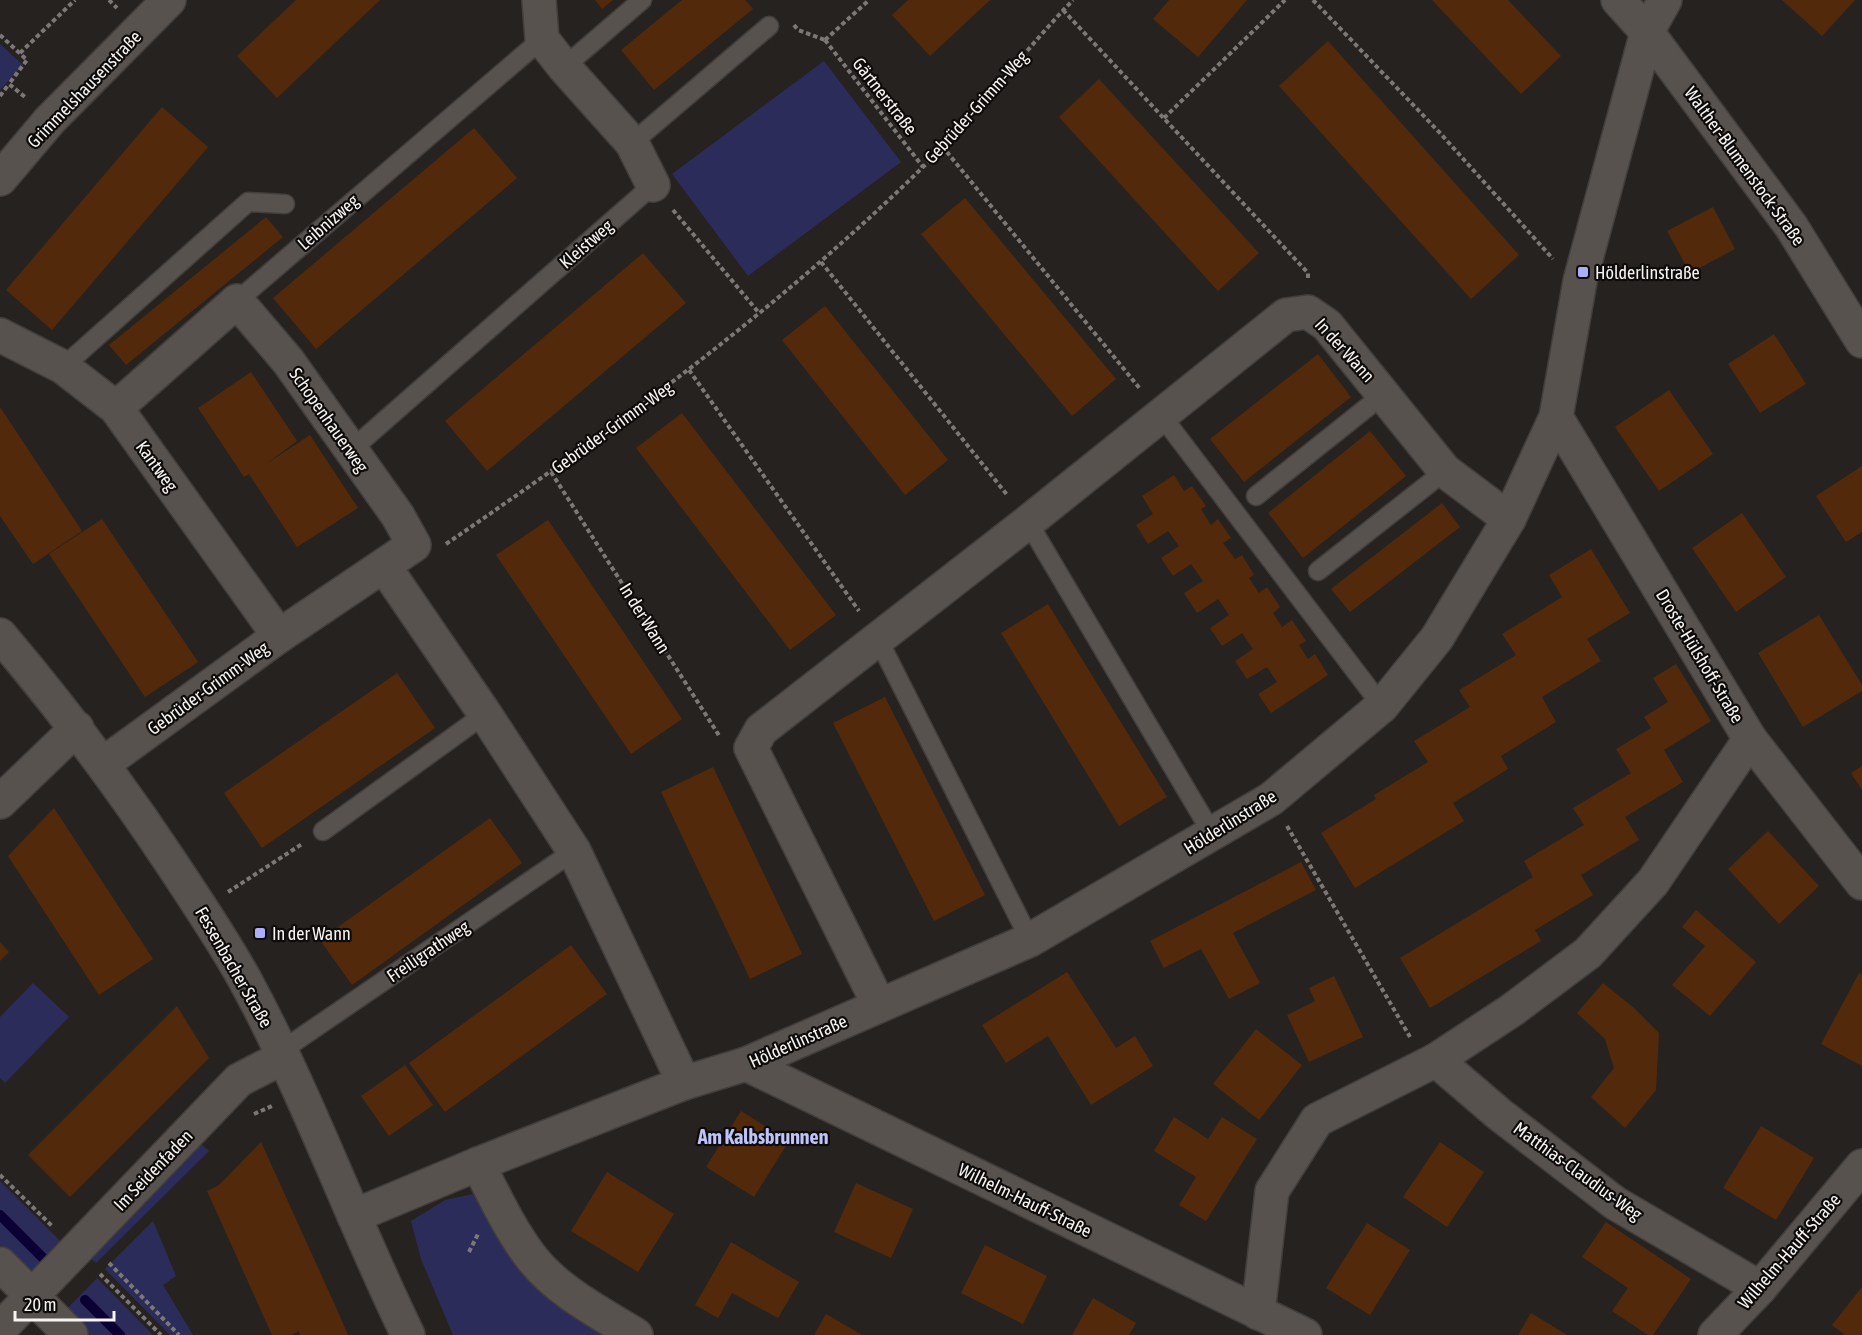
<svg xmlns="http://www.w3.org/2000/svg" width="1862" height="1335" font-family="'Asap Condensed',sans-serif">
<rect width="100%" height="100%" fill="#26221f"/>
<!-- green -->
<g fill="#2c2c5b">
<path d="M0,44L23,65L0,90Z"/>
<path d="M824,61L901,162L748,276L672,174Z"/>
<path d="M33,983L69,1017L5,1083L0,1078V1017Z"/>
<path d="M197,1140L209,1151L96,1263L85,1252Z"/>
<path d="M0,1181L63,1244L32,1277L0,1245Z"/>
<path d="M473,1194L535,1282L605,1335H453L421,1259L411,1221L445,1200Z"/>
<path d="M153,1221L176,1276L163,1285L193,1335H170L105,1269Z"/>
<path d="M97,1278L153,1335H89L65,1311Z"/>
</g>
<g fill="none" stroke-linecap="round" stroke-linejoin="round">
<!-- stream -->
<g stroke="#0a0033" stroke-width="10">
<path d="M0,1215L49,1264"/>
<path d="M85,1300L120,1335"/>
</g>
</g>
<!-- building -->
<g fill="#53290c">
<path d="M296,0H380L277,98L237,56Z"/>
<path d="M595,0H613L602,9Z"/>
<path d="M682,0H745L753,9L654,90L621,50Z"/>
<path d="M908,0H990L930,56L892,15Z"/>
<path d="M1169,0H1247L1198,57L1153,19Z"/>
<path d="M1432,0H1508L1561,56L1521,94Z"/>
<path d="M1782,0H1855L1822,36Z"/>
<path d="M1328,41L1519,255L1471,299L1279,86Z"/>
<path d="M1099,79L1259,253L1218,291L1059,117Z"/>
<path d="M162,107L208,147L52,330L6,290Z"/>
<path d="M474,128L517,178L316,349L273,298Z"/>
<path d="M965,198L1116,379L1072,416L921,234Z"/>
<path d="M1713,207L1735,249L1690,273L1667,231Z"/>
<path d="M266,217L283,237L126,365L109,345Z"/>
<path d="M643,253L686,303L487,471L445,421Z"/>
<path d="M825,306L948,460L905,495L782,340Z"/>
<path d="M1774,334L1806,384L1760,413L1728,364Z"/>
<path d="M1318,354L1351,397L1244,482L1210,439Z"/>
<path d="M251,372L297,441L266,464L310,435L358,508L297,547L249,474L244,477L198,408Z"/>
<path d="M1669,390L1713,454L1659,491L1615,427Z"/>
<path d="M0,407L82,531L33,564L0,516Z"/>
<path d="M682,413L836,615L790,650L636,448Z"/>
<path d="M1370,431L1406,476L1303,558L1268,513Z"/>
<path d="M1862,466V532L1846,542L1816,496Z"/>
<path d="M1174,475L1184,491L1192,486L1206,506L1201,509L1211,525L1218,519L1231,538L1223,543L1235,559L1242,555L1254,575L1249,578L1259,593L1267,587L1280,607L1273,613L1282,627L1292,620L1306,641L1299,645L1308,659L1315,654L1328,675L1271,713L1258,694L1277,682L1267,667L1247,679L1235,661L1253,649L1242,633L1222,646L1210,628L1229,615L1218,599L1197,613L1184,593L1203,581L1191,564L1173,576L1161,558L1179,546L1168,531L1148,544L1136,525L1153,514L1142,496Z"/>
<path d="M1442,503L1460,527L1350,612L1331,589Z"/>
<path d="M1742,513L1786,577L1736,612L1692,548Z"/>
<path d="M102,519L198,662L145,697L49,554Z"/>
<path d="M548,520L682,719L631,754L496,555Z"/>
<path d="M1591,549L1630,613L1587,639L1601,661L1542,697L1556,722L1501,756L1508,769L1453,803L1464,821L1355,888L1321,833L1376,799L1374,795L1428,762L1414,741L1470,707L1459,690L1516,655L1502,634L1562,597L1549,575Z"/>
<path d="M1048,604L1167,797L1119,826L1001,633Z"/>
<path d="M1819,615L1862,685V691L1803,727L1758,653Z"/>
<path d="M1676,664L1711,721L1664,750L1683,782L1625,817L1639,840L1581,875L1593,895L1535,930L1541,941L1430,1008L1400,958L1533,877L1524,861L1584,825L1573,808L1631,773L1616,749L1651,728L1644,717L1668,702L1653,678Z"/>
<path d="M397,673L435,728L262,848L224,793Z"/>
<path d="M885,697L985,895L934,921L833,723Z"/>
<path d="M1862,766V790L1851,773Z"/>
<path d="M713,767L802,954L750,979L661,792Z"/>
<path d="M54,808L153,959L99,995L8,856Z"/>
<path d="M490,818L522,863L352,985L320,940Z"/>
<path d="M1768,831L1819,886L1779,924L1728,869Z"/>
<path d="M1301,862L1316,890L1233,933L1260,983L1229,999L1201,949L1164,968L1150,941Z"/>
<path d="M1696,910L1756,962L1710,1016L1672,985L1705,946L1682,927Z"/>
<path d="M0,942L9,952L0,961Z"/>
<path d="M571,945L607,994L445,1112L409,1063Z"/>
<path d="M1067,972L1116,1048L1135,1036L1153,1066L1091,1105L1048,1036L1006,1063L982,1025Z"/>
<path d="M1859,973L1862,975V1066L1821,1044Z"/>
<path d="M1334,976L1363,1037L1309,1062L1287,1015L1315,1001L1309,988Z"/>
<path d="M1603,983L1634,1008L1659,1033L1656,1090L1625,1128L1591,1097L1614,1068L1605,1039L1577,1013Z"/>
<path d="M177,1006L209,1058L70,1197L28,1155Z"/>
<path d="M1256,1029L1302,1065L1259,1120L1213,1084Z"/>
<path d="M405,1065L433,1105L389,1136L361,1096Z"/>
<path d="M741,1111L789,1141L754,1197L706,1167Z"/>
<path d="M1174,1117L1208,1139L1222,1117L1257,1139L1206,1221L1179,1205L1196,1177L1154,1151Z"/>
<path d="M1761,1126L1814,1158L1776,1220L1723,1188Z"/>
<path d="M261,1142L339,1314L348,1335H300L299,1331L291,1335H272L207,1191L219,1185Z"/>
<path d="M1440,1142L1484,1172L1447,1227L1403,1197Z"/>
<path d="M607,1172L674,1214L638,1272L571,1231Z"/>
<path d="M856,1183L913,1209L891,1258L834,1232Z"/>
<path d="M1606,1222L1691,1279L1653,1335H1648L1612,1311L1628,1288L1582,1257Z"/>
<path d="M1367,1223L1410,1250L1370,1315L1326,1288Z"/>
<path d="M731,1242L799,1282L778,1318L732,1293L718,1318L695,1305Z"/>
<path d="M985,1245L1047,1276L1023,1324L961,1293Z"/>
<path d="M1862,1287V1335H1845L1832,1325Z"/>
<path d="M1093,1298L1136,1323L1129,1335H1072Z"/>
<path d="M1531,1313L1567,1335H1518Z"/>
<path d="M826,1314L862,1335H814Z"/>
</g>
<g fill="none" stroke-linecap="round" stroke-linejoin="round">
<!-- lane casing -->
<g stroke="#423e3c" stroke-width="21">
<g id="lane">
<path d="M564,67L642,0"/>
<path d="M632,143L769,26"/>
<path d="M237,301L542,39"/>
<path d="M63,367L248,202L285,204"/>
<path d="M1161,415L1382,706"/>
<path d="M350,451L653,185"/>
<path d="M1256,496L1384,394"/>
<path d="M1028,522L1213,835"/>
<path d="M1318,571L1445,471"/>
<path d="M878,639L1030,940"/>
<path d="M323,831L485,714"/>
<path d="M281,1051L574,851"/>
</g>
</g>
<!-- street casing -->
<g stroke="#423e3c" stroke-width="36">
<g id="street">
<path d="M539,0L542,39L564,67L632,143L653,185"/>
<path d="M1618,0L1647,32L1791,226L1862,341"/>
<path d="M0,179L50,120L169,0"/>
<path d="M0,335L63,367L116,408L279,636"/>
<path d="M1556,417L1750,739L1862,883"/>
<path d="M384,566L485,714L574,851L684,1083"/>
<path d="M0,635C62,708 119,784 172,864C197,902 223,940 245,980C307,1094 351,1218 408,1335"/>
<path d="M103,764L279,636L414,545L398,516L288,361L237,301L116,408"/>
<path d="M0,802L77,728"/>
<path d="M879,1005L751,748L761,730L1028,522L1286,315L1308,312L1327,325L1445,471L1509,519"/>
<path d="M1436,1060L1499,1114L1615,1203L1760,1288"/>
<path d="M746,1064L1305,1335"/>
<path d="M478,1164C494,1195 510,1230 531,1257C557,1291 600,1313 636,1335"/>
<path d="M354,1216L478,1164L684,1083L746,1064L1030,940L1271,799L1382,706L1437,638L1509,519L1556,417L1580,281L1647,32L1665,0"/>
<path d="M0,1264L71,1335"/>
<path d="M1258,1313L1272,1191L1317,1120L1436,1060L1512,1010L1588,953L1653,882L1750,739"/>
<path d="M0,1329L239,1080L284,1057"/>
<path d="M1715,1335L1760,1288L1862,1166"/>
</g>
</g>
<!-- path -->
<g stroke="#7c7876" stroke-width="4" stroke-dasharray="4.5 3" stroke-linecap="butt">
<path d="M109,0L117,8"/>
<path d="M1313,0L1440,133L1553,259"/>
<path d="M1063,10L1308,273V281"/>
<path d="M794,25L798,30L825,40"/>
<path d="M0,35L27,60L9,84L25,97"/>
<path d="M825,40L923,167"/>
<path d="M825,40L869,0"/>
<path d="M20,53L75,0"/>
<path d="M0,96L9,84"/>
<path d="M1164,118L1285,0"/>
<path d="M942,146L1141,390"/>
<path d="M673,210L759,313"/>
<path d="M821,262L1008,496"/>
<path d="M689,370L859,611"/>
<path d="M551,472L720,737"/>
<path d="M446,544C613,430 777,310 922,168C976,116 1021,54 1073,0"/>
<path d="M1287,826L1410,1037"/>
<path d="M228,892L302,844"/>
<path d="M254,1114L272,1106"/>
<path d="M0,1175L52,1226"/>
<path d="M469,1252L478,1234"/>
<path d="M109,1263L179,1335"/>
<path d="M100,1274L161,1335"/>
</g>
<!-- lane -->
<use href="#lane" stroke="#58524f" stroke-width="18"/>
<!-- street -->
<use href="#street" stroke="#58524f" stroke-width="33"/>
</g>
<!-- markers -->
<g fill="#abaffb" stroke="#0e0c0a" stroke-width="2">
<rect x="1577" y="266" width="12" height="12" rx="3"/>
<rect x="254" y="927" width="12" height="12" rx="3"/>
</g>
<g text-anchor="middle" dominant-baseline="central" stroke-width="4.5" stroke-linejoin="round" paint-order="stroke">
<!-- street labels -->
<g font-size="18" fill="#f7f4f2" stroke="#0e0c0a">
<text transform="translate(84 89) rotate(-46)">Grimmelshausenstraße</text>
<text transform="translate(885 96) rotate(52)">Gärtnerstraße</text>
<text transform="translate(976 107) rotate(-48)">Gebrüder-Grimm-Weg</text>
<text transform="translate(1745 166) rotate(54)">Walther-Blumenstock-Straße</text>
<text transform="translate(328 222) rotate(-41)">Leibnizweg</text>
<text transform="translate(586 244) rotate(-41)">Kleistweg</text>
<text transform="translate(1345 350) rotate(48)">In der Wann</text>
<text transform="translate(329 420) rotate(55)">Schopenhauerweg</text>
<text transform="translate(612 427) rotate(-36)">Gebrüder-Grimm-Weg</text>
<text transform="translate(157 466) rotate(54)">Kantweg</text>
<text transform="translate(645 618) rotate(58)">In der Wann</text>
<text transform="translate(1700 656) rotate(59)">Droste-Hülshoff-Straße</text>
<text transform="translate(208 688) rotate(-36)">Gebrüder-Grimm-Weg</text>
<text transform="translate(1230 822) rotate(-32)">Hölderlinstraße</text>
<text transform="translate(428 951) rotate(-34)">Freiligrathweg</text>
<text transform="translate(234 967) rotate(60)">Fessenbacher Straße</text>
<text transform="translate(798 1041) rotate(-24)">Hölderlinstraße</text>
<text transform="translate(153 1170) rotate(-46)">Im Seidenfaden</text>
<text transform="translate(1578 1171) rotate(36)">Matthias-Claudius-Weg</text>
<text transform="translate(1025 1200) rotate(26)">Wilhelm-Hauff-Straße</text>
<text transform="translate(1789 1251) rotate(-49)">Wilhelm-Hauff-Straße</text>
</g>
<!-- poi labels -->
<g font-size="18" fill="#f7f4f2" stroke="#0e0c0a" text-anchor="start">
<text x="1595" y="272">Hölderlinstraße</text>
<text x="272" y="933">In der Wann</text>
</g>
<!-- neighbourhood labels -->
<g font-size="20" font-weight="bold" fill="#bfc3fc" stroke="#0e0c0a">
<text x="763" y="1136">Am Kalbsbrunnen</text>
</g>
</g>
<!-- scale -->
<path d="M15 1311v9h99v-9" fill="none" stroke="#f7f4f2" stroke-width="3"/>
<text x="24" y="1311" font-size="18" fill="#f7f4f2" stroke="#0e0c0a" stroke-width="4.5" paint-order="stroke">20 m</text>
</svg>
